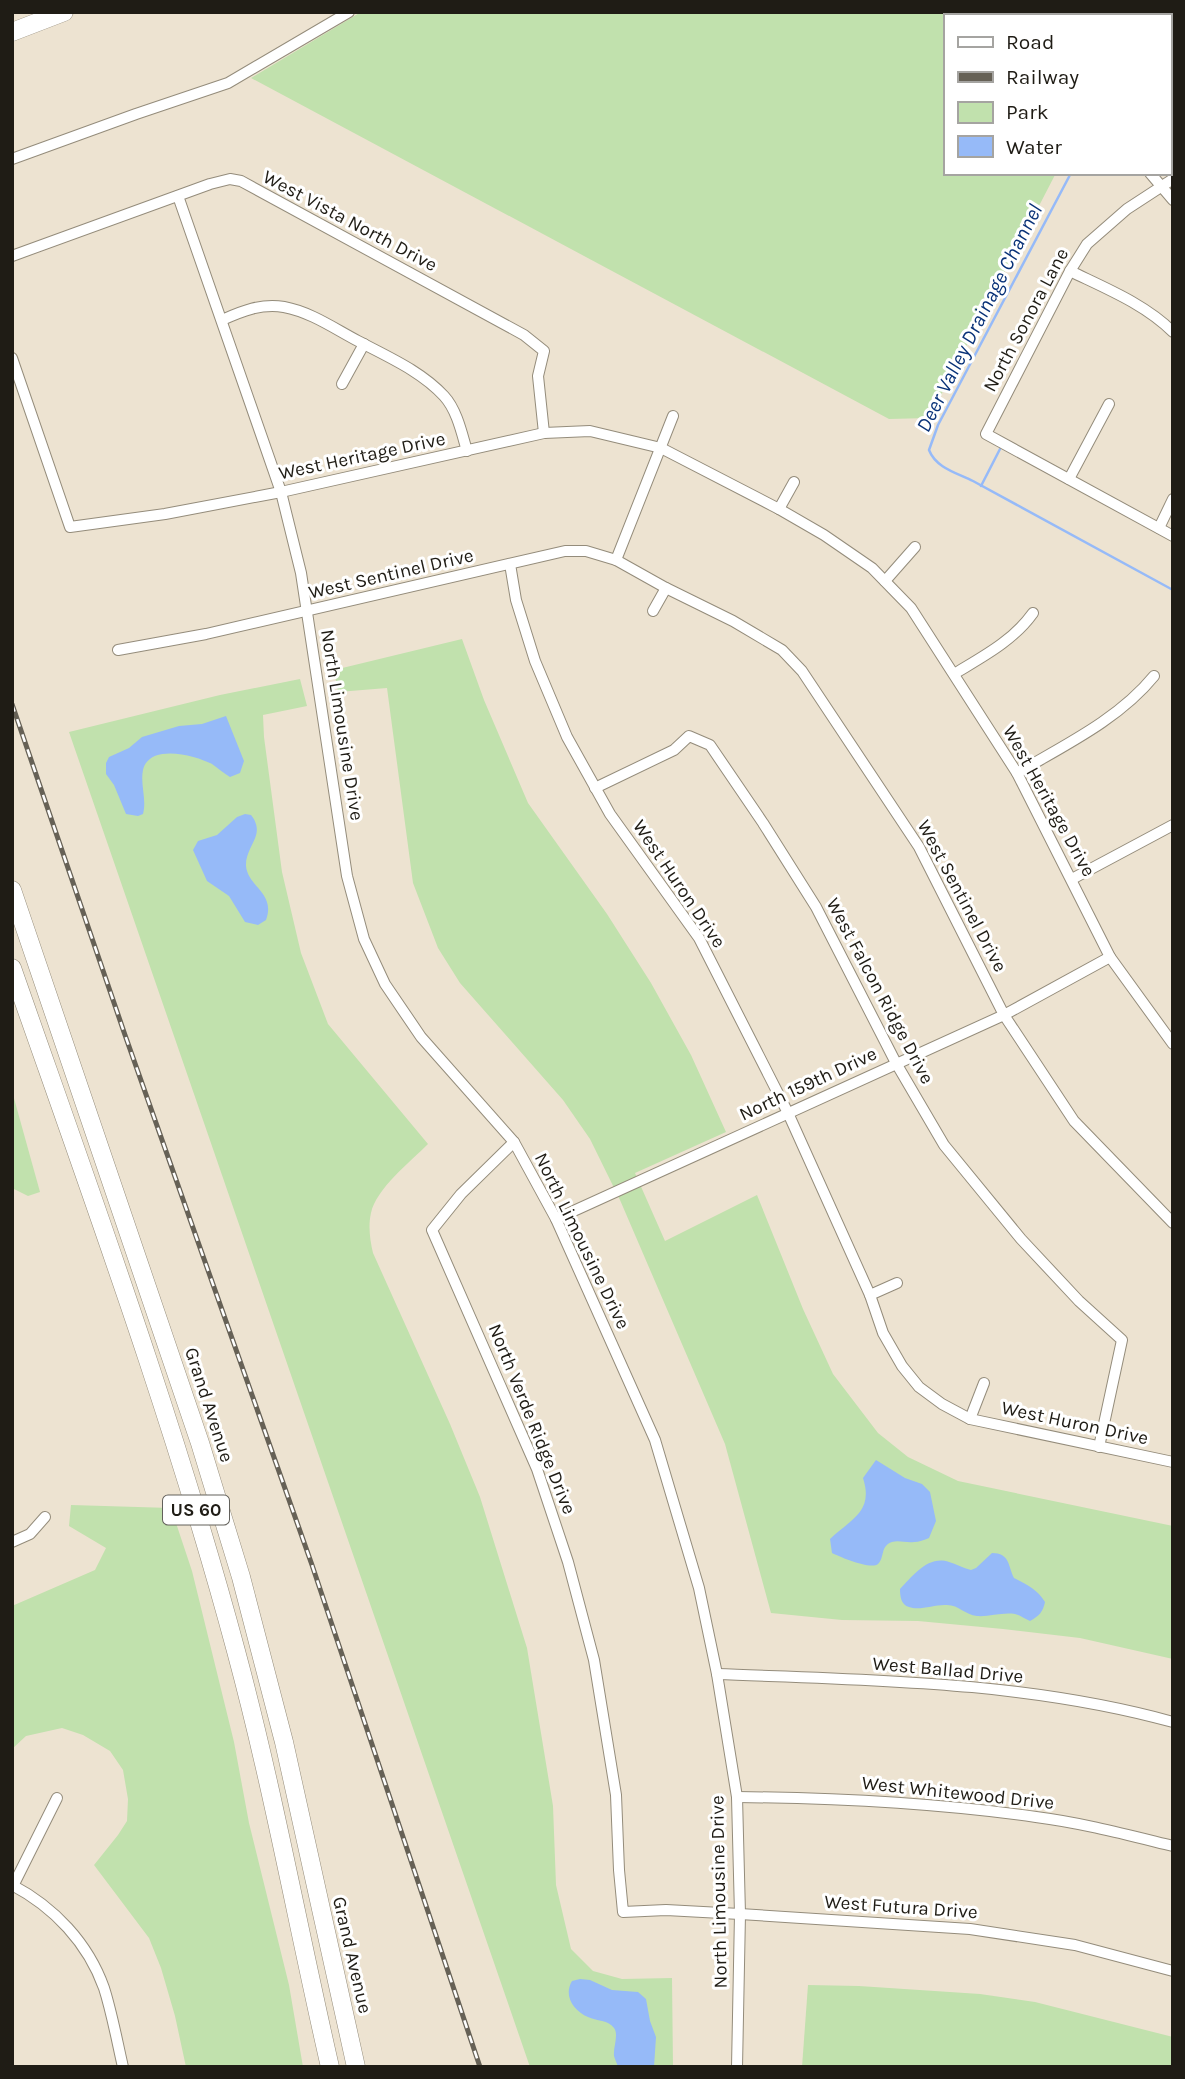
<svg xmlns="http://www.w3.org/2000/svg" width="1185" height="2079" font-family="Karla,sans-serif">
<rect width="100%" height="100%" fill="#ede3d1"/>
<!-- green -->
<g fill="#c1e1ad">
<path d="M361,12H1139L1138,16H945V173H1056L929,418L889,419L251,78Z"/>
<path d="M462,639L484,700L528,803L607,914L651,983L691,1055L726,1132L635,1173L665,1241L757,1195L803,1309L833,1374L878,1433L908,1457L958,1481L1173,1526V1659L1080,1638L1003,1629L918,1621L842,1620L771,1613L725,1444L620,1200L590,1139L563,1100L460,983L438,948L413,883L387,688L338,692L334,670Z"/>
<path d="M300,679L307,706L263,715L264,737L282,872L301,953L328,1024L428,1144C410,1162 376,1189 371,1213C368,1226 370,1240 373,1253L450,1424L480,1497L527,1648L553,1806L556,1885L571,1949L593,1971L622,1979L672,1978L673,2067H530L69,732L220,695Z"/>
<path d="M12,1091L40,1192L28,1196L12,1188Z"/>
<path d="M71,1505L171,1508L192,1571L234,1742L249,1823L289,1985L303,2067H186L175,2016L161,1968L149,1938L94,1865L118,1835L127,1821L128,1799L123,1770L110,1751L83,1735L62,1728L26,1736L12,1749V1606L95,1570L106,1548L69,1526Z"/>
<path d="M808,1985L859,1986L980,1994L1035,2002L1173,2037V2067H802Z"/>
</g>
<!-- water -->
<g fill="#96baf8">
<path d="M226,716L244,761L240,773L230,777C223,773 218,768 212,764C195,755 149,743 143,770C140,785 147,799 143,814L138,816L126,814L114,785L106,774V763L109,757L129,748L142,737L179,726L202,724Z"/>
<path d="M245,814L251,815C267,835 245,846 246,866C248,887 276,893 266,920L258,925L245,922L229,896L207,881L193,850L198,841L217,835L237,817Z"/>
<path d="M876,1460L905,1478L922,1484L930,1492L936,1521L929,1538C924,1540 919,1542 914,1542C906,1543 899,1540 892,1542C880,1546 885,1557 878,1564C871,1570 840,1557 832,1553L830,1539C851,1519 874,1512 863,1478Z"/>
<path d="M992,1553C1010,1553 1008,1566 1014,1578C1027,1585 1037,1589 1045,1602C1043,1612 1039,1616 1030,1621C1025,1619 1020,1615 1015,1614C1002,1612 989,1617 977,1616C965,1615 959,1605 947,1605C935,1604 920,1611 909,1607C901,1605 900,1596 900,1589C913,1576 928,1555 949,1562C956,1564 963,1568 971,1570L976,1568Z"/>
<path d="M580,1979L590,1980L612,1990L638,1992L646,1999L650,2021L656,2037L654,2067H618C617,2063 615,2060 614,2056C613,2047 619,2035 614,2028C609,2020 596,2021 588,2017C574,2011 563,1996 572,1981Z"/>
</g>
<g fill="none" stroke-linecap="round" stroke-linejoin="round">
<!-- stream -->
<g stroke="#96baf8" stroke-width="2.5">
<path d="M1154,16L1156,12"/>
<path d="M1071,173L938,425L929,450C936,468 957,473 973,481L1173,590"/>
<path d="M981,486L1000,449"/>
</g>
<!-- minor casing -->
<g stroke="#948c7b" stroke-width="12">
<g id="minor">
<path d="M1169,47L1173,53"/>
<path d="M12,159L136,114L228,83L349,12"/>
<path d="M1150,173L1173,200"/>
<path d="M1173,179L1127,209L1087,244L1070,271L986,434L1173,536"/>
<path d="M178,196L281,492L301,573L347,876L364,939L385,984L421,1037L514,1142L556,1219L655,1440L699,1588L717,1674L737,1797L740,1914L737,2067"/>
<path d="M12,256L210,184L230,179L241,181L524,335L544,351L538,376L544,433"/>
<path d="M1070,271C1105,288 1145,304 1173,332"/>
<path d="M222,320C242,311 262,303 284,307C311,312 335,329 358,341C388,357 421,371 444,396C457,410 462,434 467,451"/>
<path d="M12,358L70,527L165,514L281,492L544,433L590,431L661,448L779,509L824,535L872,568L911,608L1017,773L1110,957L1173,1044"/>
<path d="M342,384L364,344"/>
<path d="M1069,479L1109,404"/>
<path d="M779,509L794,482"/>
<path d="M1159,528L1173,499"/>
<path d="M616,560L673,416"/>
<path d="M510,564L516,600L535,661L567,737L610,814L699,938L788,1113L870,1295L883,1333L902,1366L919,1387L942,1404L970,1419L1173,1462"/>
<path d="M885,581L915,547"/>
<path d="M653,611L666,588"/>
<path d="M118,650L206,634L565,551H586L616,560L666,588L733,621L782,650L802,671L919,847L1004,1015L1074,1121L1173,1223"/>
<path d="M954,674C982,657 1013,641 1033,613"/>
<path d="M1017,773C1065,745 1119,719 1154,676"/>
<path d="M595,788L674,750L689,736L710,745L763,823L816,907L896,1063L944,1145L1021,1239L1079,1301L1122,1340L1099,1447"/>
<path d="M1072,879L1173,825"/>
<path d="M514,1142L461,1194L432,1230L537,1469L568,1562L594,1660L616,1795L619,1870L623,1912L666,1910L740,1914L970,1929L1075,1945L1173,1971"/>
<path d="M556,1219L1004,1015L1110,957"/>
<path d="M870,1295L897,1283"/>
<path d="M970,1419L984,1383"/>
<path d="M12,1542L30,1534L45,1517"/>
<path d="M717,1674C869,1680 1025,1681 1173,1722"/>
<path d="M737,1797C837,1798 937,1803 1036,1817C1083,1823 1128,1835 1173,1846"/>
<path d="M12,1885C54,1907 88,1943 104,1988C112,2013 117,2041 123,2067"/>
<path d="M13,1886L57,1798"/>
</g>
</g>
<!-- highway casing -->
<g stroke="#948c7b" stroke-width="19">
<g id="highway">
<path d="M12,32L64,12"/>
<path d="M12,890L200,1443L241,1577L284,1742L356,2067"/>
<path d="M12,968C91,1194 174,1420 236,1651C273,1788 298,1928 330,2067"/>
</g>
</g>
<!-- minor -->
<use href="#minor" stroke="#fff" stroke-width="10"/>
<!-- highway -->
<use href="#highway" stroke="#fff" stroke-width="18"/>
<!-- rail casing -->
<g stroke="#666156" stroke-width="5">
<path id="rail" d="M12,704L125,1035L312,1565L480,2067"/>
</g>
<!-- rail -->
<use href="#rail" stroke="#fff" stroke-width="2.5" stroke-dasharray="8" stroke-linecap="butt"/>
</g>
<g text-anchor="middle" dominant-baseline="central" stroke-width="6" stroke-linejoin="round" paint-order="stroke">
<!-- shield labels -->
<rect fill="#fff" stroke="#62605b" stroke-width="2" x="163" y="1495.5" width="66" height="29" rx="5"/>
<g font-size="18" font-weight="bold" fill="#1f1c15">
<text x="196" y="1510">US 60</text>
</g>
<!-- street labels -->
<g font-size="19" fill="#1f1c15" stroke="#fff">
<text transform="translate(350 221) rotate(28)">West Vista North Drive</text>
<text transform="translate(1026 320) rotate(-62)">North Sonora Lane</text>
<text transform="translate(362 456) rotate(-12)">West Heritage Drive</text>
<text transform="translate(391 574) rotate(-13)">West Sentinel Drive</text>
<text transform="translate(342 725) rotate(81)">North Limousine Drive</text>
<text transform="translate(1049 801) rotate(61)">West Heritage Drive</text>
<text transform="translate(679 884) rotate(56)">West Huron Drive</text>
<text transform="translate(962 896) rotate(62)">West Sentinel Drive</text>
<text transform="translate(880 991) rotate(62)">West Falcon Ridge Drive</text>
<text transform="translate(808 1084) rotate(-25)">North 159th Drive</text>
<text transform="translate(582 1241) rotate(64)">North Limousine Drive</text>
<text transform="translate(209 1405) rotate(72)">Grand Avenue</text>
<text transform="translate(532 1419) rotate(68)">North Verde Ridge Drive</text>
<text transform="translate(1075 1423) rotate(12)">West Huron Drive</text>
<text transform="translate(948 1670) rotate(5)">West Ballad Drive</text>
<text transform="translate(958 1793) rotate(6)">West Whitewood Drive</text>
<text transform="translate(719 1892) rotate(-91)">North Limousine Drive</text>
<text transform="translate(901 1907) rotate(4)">West Futura Drive</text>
<text transform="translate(352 1955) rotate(77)">Grand Avenue</text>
</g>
<!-- water labels -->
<g font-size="21" font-style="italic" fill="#093278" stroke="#fff">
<text transform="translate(979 318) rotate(-63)">Deer Valley Drainage Channel</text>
</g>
</g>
<!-- border -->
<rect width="1185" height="2079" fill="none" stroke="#1f1c15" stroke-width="28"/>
<!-- legend -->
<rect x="944" y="14" width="228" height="161" fill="#ffffff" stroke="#a5a4a1" stroke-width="2"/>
<rect x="958" y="37" width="35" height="10" fill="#ffffff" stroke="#a5a4a1" stroke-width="2"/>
<text x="1006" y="49" font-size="21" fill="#1f1c15">Road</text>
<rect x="958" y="72" width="35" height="10" fill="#666156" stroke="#a5a4a1" stroke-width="2"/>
<text x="1006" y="84" font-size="21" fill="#1f1c15">Railway</text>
<rect x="958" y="102" width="35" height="21" fill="#c1e1ad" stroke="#a5a4a1" stroke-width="2"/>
<text x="1006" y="119" font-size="21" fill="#1f1c15">Park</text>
<rect x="958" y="136" width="35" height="21" fill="#96baf8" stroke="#a5a4a1" stroke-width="2"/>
<text x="1006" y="154" font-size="21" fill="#1f1c15">Water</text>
</svg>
